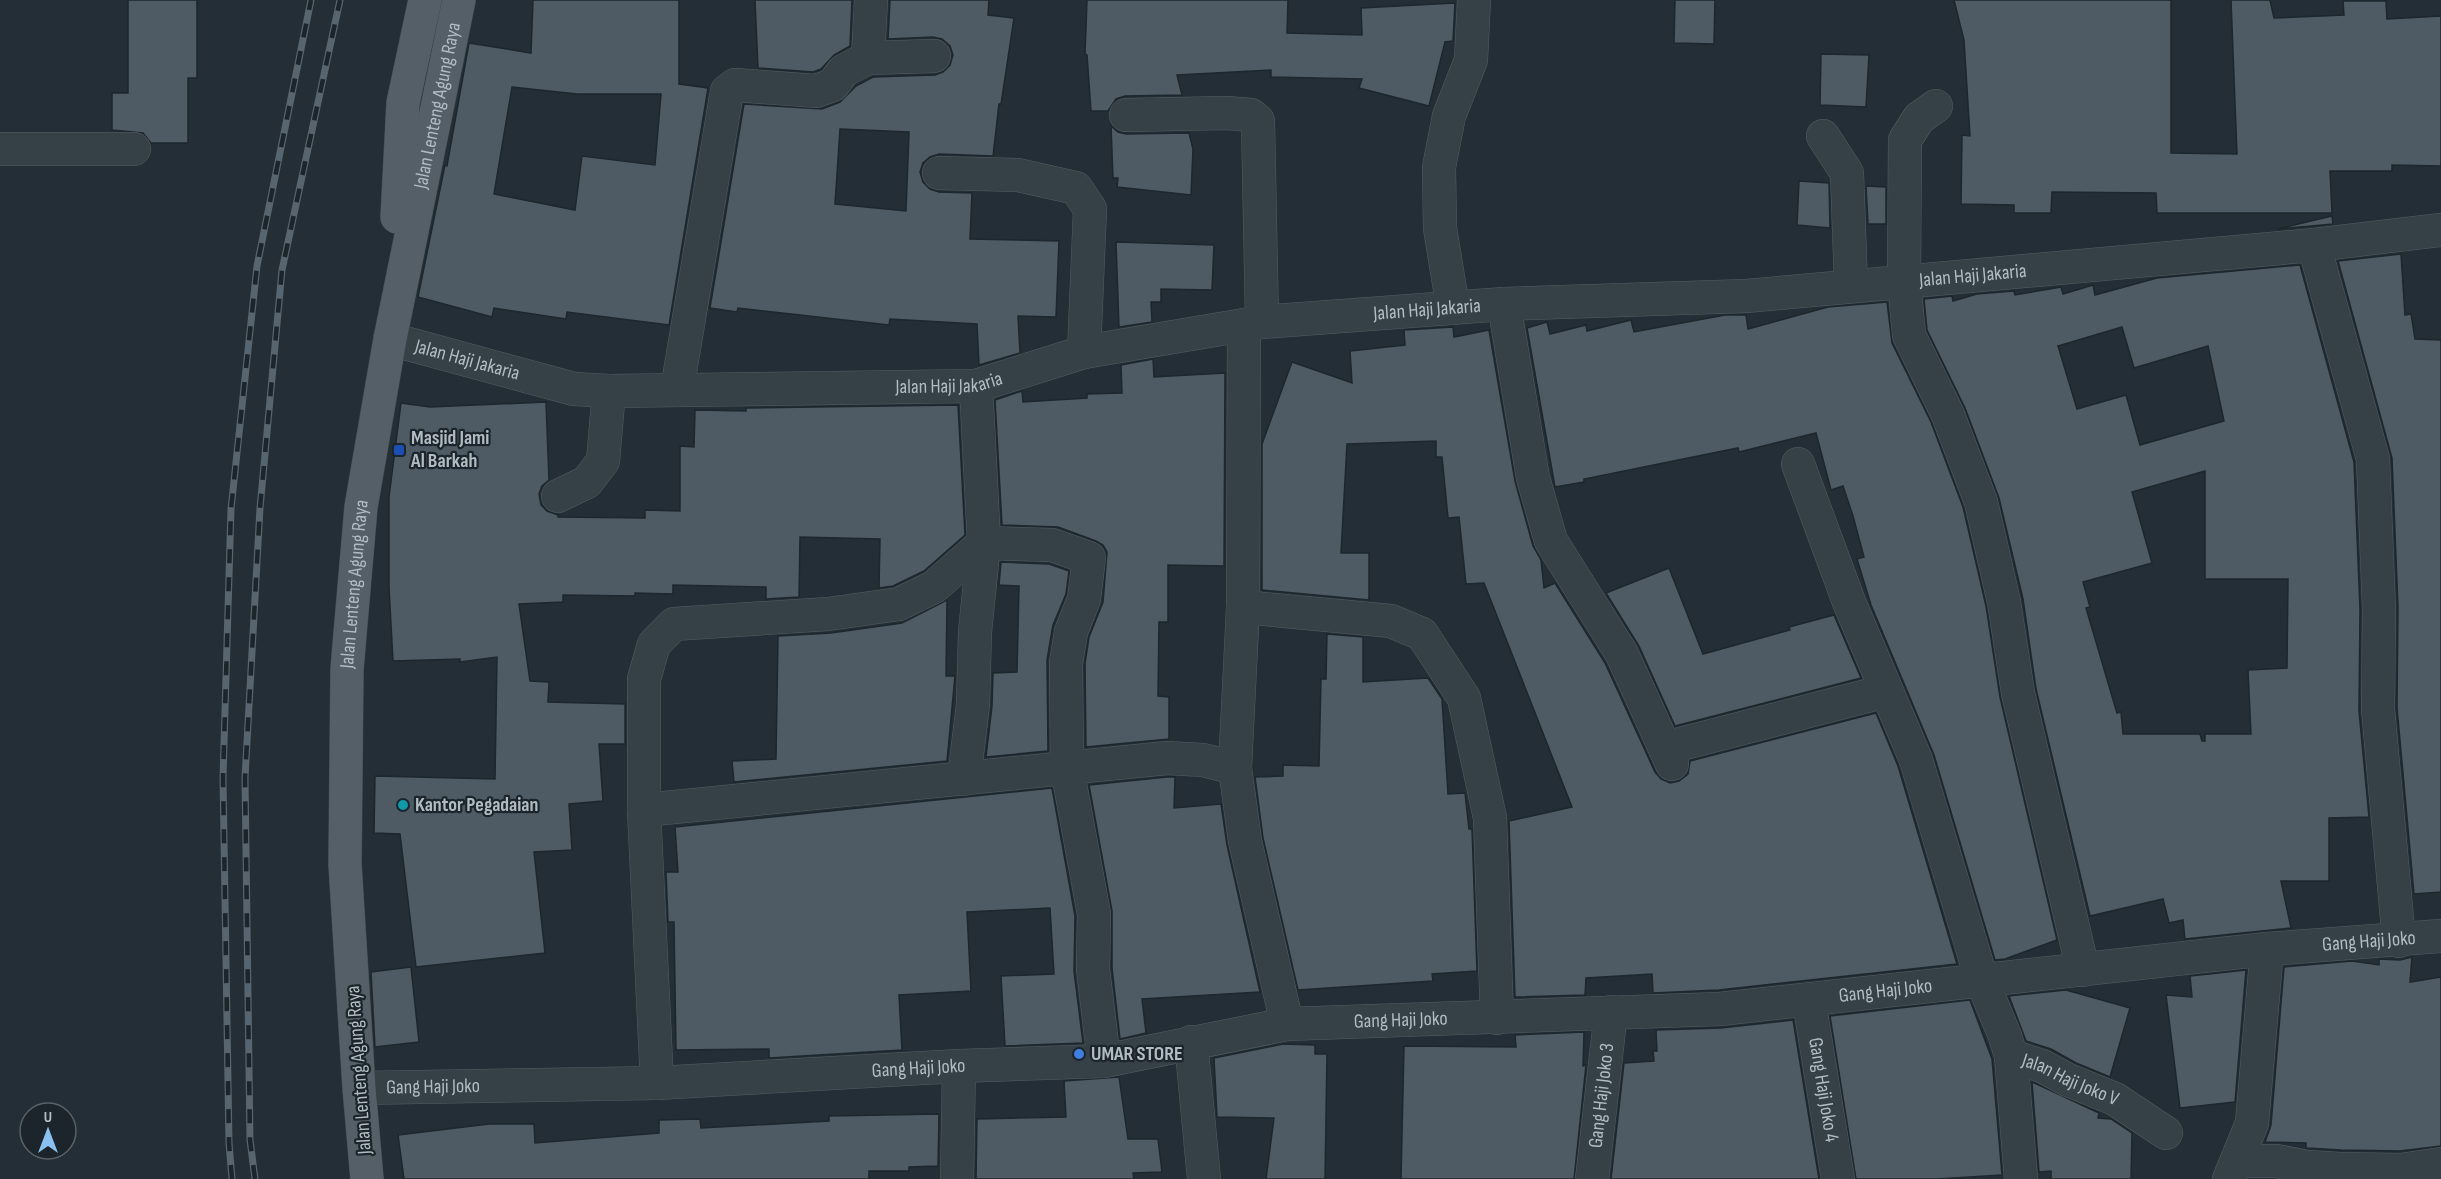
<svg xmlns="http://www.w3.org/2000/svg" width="2441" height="1179" font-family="'Sofia Sans Condensed',sans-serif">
<rect width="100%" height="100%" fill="#232e36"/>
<!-- building -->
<g fill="#4e5b65" stroke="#1d272d" stroke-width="1.5" fill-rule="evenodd">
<path d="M128,0H197V78H188V143H151L143,133L112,130V93H128Z"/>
<path d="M533,0H679V84L708,88L669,325L567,312L566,319L494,308L492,317L418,297L445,165L447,166L469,43L531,53ZM512,87L577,94H661L655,165L582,156L575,210L494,194Z"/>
<path d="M755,0H852L850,46L834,55L821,69L813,72L758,68Z"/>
<path d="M890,0H989L988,15L1014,18L1001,104H999L993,156L939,154L930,157L923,163L920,172L923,182L930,189L939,192L972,193L970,239L1059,241L1056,317L1018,316L1020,353L979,365L977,324L890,319L889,325L738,308L737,312L710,308L744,104L822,109L840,102L856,86L873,77L935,75L943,72L950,65L953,55L950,46L942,39L933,37L888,39ZM840,129L909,132L906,211L835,204Z"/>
<path d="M1087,0H1288L1287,33L1362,35L1361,8L1455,3L1453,41L1445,42L1429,106L1359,88L1362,79L1271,77V70L1177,75L1182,95L1125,96L1116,99L1108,111H1091L1087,55L1085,54Z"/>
<path d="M1675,0H1715L1714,44L1674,43Z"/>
<path d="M1954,0H2171V153L2237,154L2231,0H2270L2274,18L2344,15L2343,1H2386L2387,19L2441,16V166L2392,165V171H2330L2332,213H2157L2156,193L2052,192L2051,213H2014V205L1961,204L1962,135L1970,136L1964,40Z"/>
<path d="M1821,54L1869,55L1866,107L1820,105Z"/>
<path d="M1111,126L1118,132L1126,134L1189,133L1193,149L1191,195L1117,187L1118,178H1113Z"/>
<path d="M1799,181L1829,183L1830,228L1797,225Z"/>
<path d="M1866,186L1886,187V224H1868Z"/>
<path d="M2332,216L2333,224L2278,229Z"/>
<path d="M1116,242L1214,245L1212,290L1161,289V302H1151L1152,322L1119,327Z"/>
<path d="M2401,254L2405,315L2411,314L2415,339L2441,340V892L2414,894L2397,708L2398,608L2392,458L2338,261Z"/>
<path d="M2300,265L2354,462L2360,609L2359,711L2369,817L2329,818V881H2281L2291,928L2185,939L2183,920L2169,923L2163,899L2090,916L2036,689L2023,599L1999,498L1965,408L1927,330L1924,299L1952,296L1953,301L1977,294L2014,291L2015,295L2061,287L2063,294L2093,285L2095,295L2157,278ZM2122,327L2134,368L2208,346L2224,421L2140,445L2126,395L2077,409L2058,346ZM2205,471V579H2288L2287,668L2248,670L2251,734H2205V741H2202L2200,734H2123L2121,712L2117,713L2086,608L2090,607L2083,582L2152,563L2132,492Z"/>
<path d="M1887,302L1892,343L1931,422L1963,507L1986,606L2000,697L2057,940L2005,959L1995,960L1934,755L1871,605L1857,559L1864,557L1853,516L1843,486L1831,490L1816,433L1739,452L1738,448L1584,479V482L1555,487L1527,328L1547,322L1550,334L1586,325L1587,331L1631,320L1634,332L1725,315H1746L1748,329L1828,307Z"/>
<path d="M1453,327L1454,337L1489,330L1515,481L1533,546L1541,560L1544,588L1555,583L1605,663L1655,772L1661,779L1670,783L1679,781L1688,774L1690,761L1876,713L1898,766L1957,964L1719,990L1653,993L1652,974L1586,978L1585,995L1515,997L1509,821L1572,807L1484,583L1466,584L1459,517L1448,518L1442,457H1436V441L1347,444L1341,553H1369V600L1262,590V444L1292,362L1352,383L1350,351L1405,345L1404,330Z"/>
<path d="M1153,359L1154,377L1225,373L1224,566L1168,565V622H1159L1158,696L1169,697V739L1086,747L1085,664L1089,637L1103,602L1107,552L1103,545L1096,541L1058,527L1002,525L995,400L1022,391L1023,402L1087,398V394L1122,393L1121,365Z"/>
<path d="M546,402L549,480L542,486L539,494L541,505L547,511L558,515V517L645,518V510L680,511V446L694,447L695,410L746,411V408L958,405L965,535L924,571L893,586L879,588L880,539L800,537L799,597L766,599V587L673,585V594L635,593V596L563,595V602L519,604L530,681L549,682L548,702L625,704V744H599L603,801L569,804L572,850L534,852L545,953L416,967L400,834L374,833L375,776L495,779L497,657L460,662V659L393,661L389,588V497L401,403L430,407Z"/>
<path d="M1001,562L1049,564L1069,571L1066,594L1053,625L1047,660L1048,751L986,757L992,706L993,673L1017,672L1019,586L999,585Z"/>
<path d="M1669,568L1703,654L1790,630L1789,627L1834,615L1861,678L1675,726L1639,646L1606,593Z"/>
<path d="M947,600L946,676H955L947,761L734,782L732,761L776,759L778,636L831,633L902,623Z"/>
<path d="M1327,634L1363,637V682L1428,678L1442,699L1448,794L1465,793L1469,829H1472L1477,971L1432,974L1433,981L1298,990L1263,838L1255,777L1283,776V765L1319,766L1321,679H1326Z"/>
<path d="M1167,777H1175L1174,808L1221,804L1227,845L1260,992L1142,999L1146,1033L1120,1039L1112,968V911L1089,785Z"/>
<path d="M1052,788L1075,916L1074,971L1083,1043L1005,1046L1001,976L1054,974L1050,908L967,912L971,991L899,995L902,1050L769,1058V1049L676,1050L674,922H668L666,872H678L675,827Z"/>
<path d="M2412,957L2410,982L2441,977V1146L2400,1151L2341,1150L2306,1148V1143L2265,1142L2271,1125L2284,967L2352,961L2379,965V959L2400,960Z"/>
<path d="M411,967L419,1042L375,1047L371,972Z"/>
<path d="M2246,970L2235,1102L2180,1108L2166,995L2192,997L2190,976Z"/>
<path d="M2066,990L2130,1008L2110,1077L2076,1063L2051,1049L2026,1041L2009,996Z"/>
<path d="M1970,1000L1992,1059L2002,1175L1937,1179H1856L1830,1016Z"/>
<path d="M1793,1020L1819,1179H1611L1624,1063L1654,1061L1653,1051H1657L1656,1030L1721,1028Z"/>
<path d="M1584,1032L1583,1066L1586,1065L1574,1179H1401L1404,1046L1516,1047L1515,1035Z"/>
<path d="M1283,1044L1315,1045V1054H1327L1325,1179H1266L1274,1118L1217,1117L1214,1058Z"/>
<path d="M1119,1077L1128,1139H1158L1162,1172L1133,1173L1134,1179H976L977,1119L1066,1117L1064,1081Z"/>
<path d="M2032,1082L2099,1113L2098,1118L2111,1119L2132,1133L2131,1179H2051V1171L2039,1172Z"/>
<path d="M939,1114L938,1166L909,1167V1171H869V1179H404L398,1135L489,1124H534L535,1143L659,1133V1120L700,1119L701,1128L829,1121V1116Z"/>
</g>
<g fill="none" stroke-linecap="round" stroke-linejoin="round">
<!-- street casing -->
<g stroke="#535e64" stroke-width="34">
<g id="street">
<path d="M868,58L871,0"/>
<path d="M1936,106L1919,118L1905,140L1904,281L1909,335L1948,415L1981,502L2004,602L2018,693L2083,970"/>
<path d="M1126,115L1227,113L1251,115L1258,121L1262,322"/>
<path d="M1823,136L1847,173L1851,286"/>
<path d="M0,149H134"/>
<path d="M939,173L1018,175L1076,188L1090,209L1084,352"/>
<path d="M2314,245L2373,459L2379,609L2378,709L2399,941"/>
<path d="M1504,304L1533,478L1551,541L1622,654L1672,764"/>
<path d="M1453,308L1440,228L1439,167L1449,116L1471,60L1474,0"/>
<path id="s1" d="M390,339L574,389L609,391L976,386L1084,352L1262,322L1504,304L1746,296L2314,245L2441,230"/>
<path d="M677,390L727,91L735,85L816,91L833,85L843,71L868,58L934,56"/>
<path id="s2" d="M1798,464L1849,602L1916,760L1982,981L2005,1036L2011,1056L2042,1066L2068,1080L2115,1099L2166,1133"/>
<path d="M558,496L587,482L603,461L609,391"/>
<path d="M1243,607L1391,621L1422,634L1464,698L1490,818L1497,1018"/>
<path d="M1665,748L1886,691"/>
<path d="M1235,768L1243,607L1244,325"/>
<path d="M964,779L973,704L975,632L984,543L976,386"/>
<path d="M644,810L1167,758L1203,760L1235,768L1245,841L1287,1024"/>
<path id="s3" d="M1809,1001L1838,1179"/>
<path d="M1191,1042L1204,1179"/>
<path d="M2011,1056L2021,1179"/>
<path d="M657,1083L644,810V679L654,644L674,624L828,614L899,604L934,587L984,543L1052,545L1089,558L1084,599L1071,632L1066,663L1067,768L1094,914L1093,969L1104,1061"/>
<path id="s4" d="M359,1088L657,1083L959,1066L1104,1061L1287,1024L1720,1009L2267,949L2441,936"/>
<path d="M2238,1161H2276L2307,1167L2340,1169L2401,1170L2441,1164"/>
<path d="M957,1179L959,1066"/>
<path id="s5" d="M1592,1179L1611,1012"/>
<path d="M2229,1179L2252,1123L2267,949"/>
</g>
</g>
<!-- primary casing -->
<g stroke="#3f4950" stroke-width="34">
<g id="primary">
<path d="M397,217L403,103L425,0"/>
<path id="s6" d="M367,1179L359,1088L345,864L347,669L361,507L390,339L459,0"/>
</g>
</g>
<!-- street -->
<use href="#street" stroke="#364047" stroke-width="33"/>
<!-- primary -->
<use href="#primary" stroke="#545f67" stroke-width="33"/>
<!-- rail casing -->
<g stroke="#58646e" stroke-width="7">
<g id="rail">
<path d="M232,1179L229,1143L223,778L231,509L257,266L311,0"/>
<path d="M255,1179L250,1140L245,778L260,508L282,270L340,0"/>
</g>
</g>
<!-- rail -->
<use href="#rail" stroke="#1b252b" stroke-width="4.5" stroke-dasharray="14" stroke-linecap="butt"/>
</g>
<!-- markers -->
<rect fill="#1a4fb4" stroke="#1b252b" stroke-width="2" x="393" y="444" width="12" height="12" rx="3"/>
<circle fill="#0f9aa8" stroke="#1b252b" stroke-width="2" cx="403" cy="805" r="6"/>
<circle fill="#3f7fe0" stroke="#1b252b" stroke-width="2" cx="1079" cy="1054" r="6"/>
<g text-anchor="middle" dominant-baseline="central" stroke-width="4.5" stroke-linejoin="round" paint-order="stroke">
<!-- street labels -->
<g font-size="20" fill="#b0bbc3" stroke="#1b252b">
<text stroke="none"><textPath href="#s6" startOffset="1082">Jalan Lenteng Agung Raya</textPath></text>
<text stroke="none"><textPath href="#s1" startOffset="1599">Jalan Haji Jakaria</textPath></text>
<text stroke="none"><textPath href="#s1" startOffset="1052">Jalan Haji Jakaria</textPath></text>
<text stroke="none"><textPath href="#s1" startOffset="80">Jalan Haji Jakaria</textPath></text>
<text stroke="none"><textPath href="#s1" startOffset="566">Jalan Haji Jakaria</textPath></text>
<text stroke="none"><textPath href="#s6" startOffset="596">Jalan Lenteng Agung Raya</textPath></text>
<text stroke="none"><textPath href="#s4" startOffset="2018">Gang Haji Joko</textPath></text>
<text stroke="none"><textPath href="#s4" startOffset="1532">Gang Haji Joko</textPath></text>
<text stroke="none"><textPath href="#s4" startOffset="1046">Gang Haji Joko</textPath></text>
<text stroke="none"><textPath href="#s4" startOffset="560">Gang Haji Joko</textPath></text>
<text transform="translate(359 1070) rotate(-94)">Jalan Lenteng Agung Raya</text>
<text stroke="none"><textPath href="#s2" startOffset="694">Jalan Haji Joko V</textPath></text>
<text stroke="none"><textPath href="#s4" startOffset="74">Gang Haji Joko</textPath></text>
<text stroke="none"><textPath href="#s3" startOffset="90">Gang Haji Joko 4</textPath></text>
<text stroke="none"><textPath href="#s5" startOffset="84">Gang Haji Joko 3</textPath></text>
</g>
<!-- poi labels -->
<g font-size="20" font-weight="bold" fill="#b0bbc3" stroke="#1b252b" text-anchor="start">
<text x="411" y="438">Masjid Jami<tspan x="411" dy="23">Al Barkah</tspan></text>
<text x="415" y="805">Kantor Pegadaian</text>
<text x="1091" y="1054">UMAR STORE</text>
</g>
</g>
<!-- north arrow -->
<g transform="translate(48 1131)"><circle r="28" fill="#1b252b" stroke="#576168" stroke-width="1.5"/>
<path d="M0-4.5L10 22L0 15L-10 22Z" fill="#8bc1ee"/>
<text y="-9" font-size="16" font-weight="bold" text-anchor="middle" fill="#b0bbc3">U</text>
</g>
</svg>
